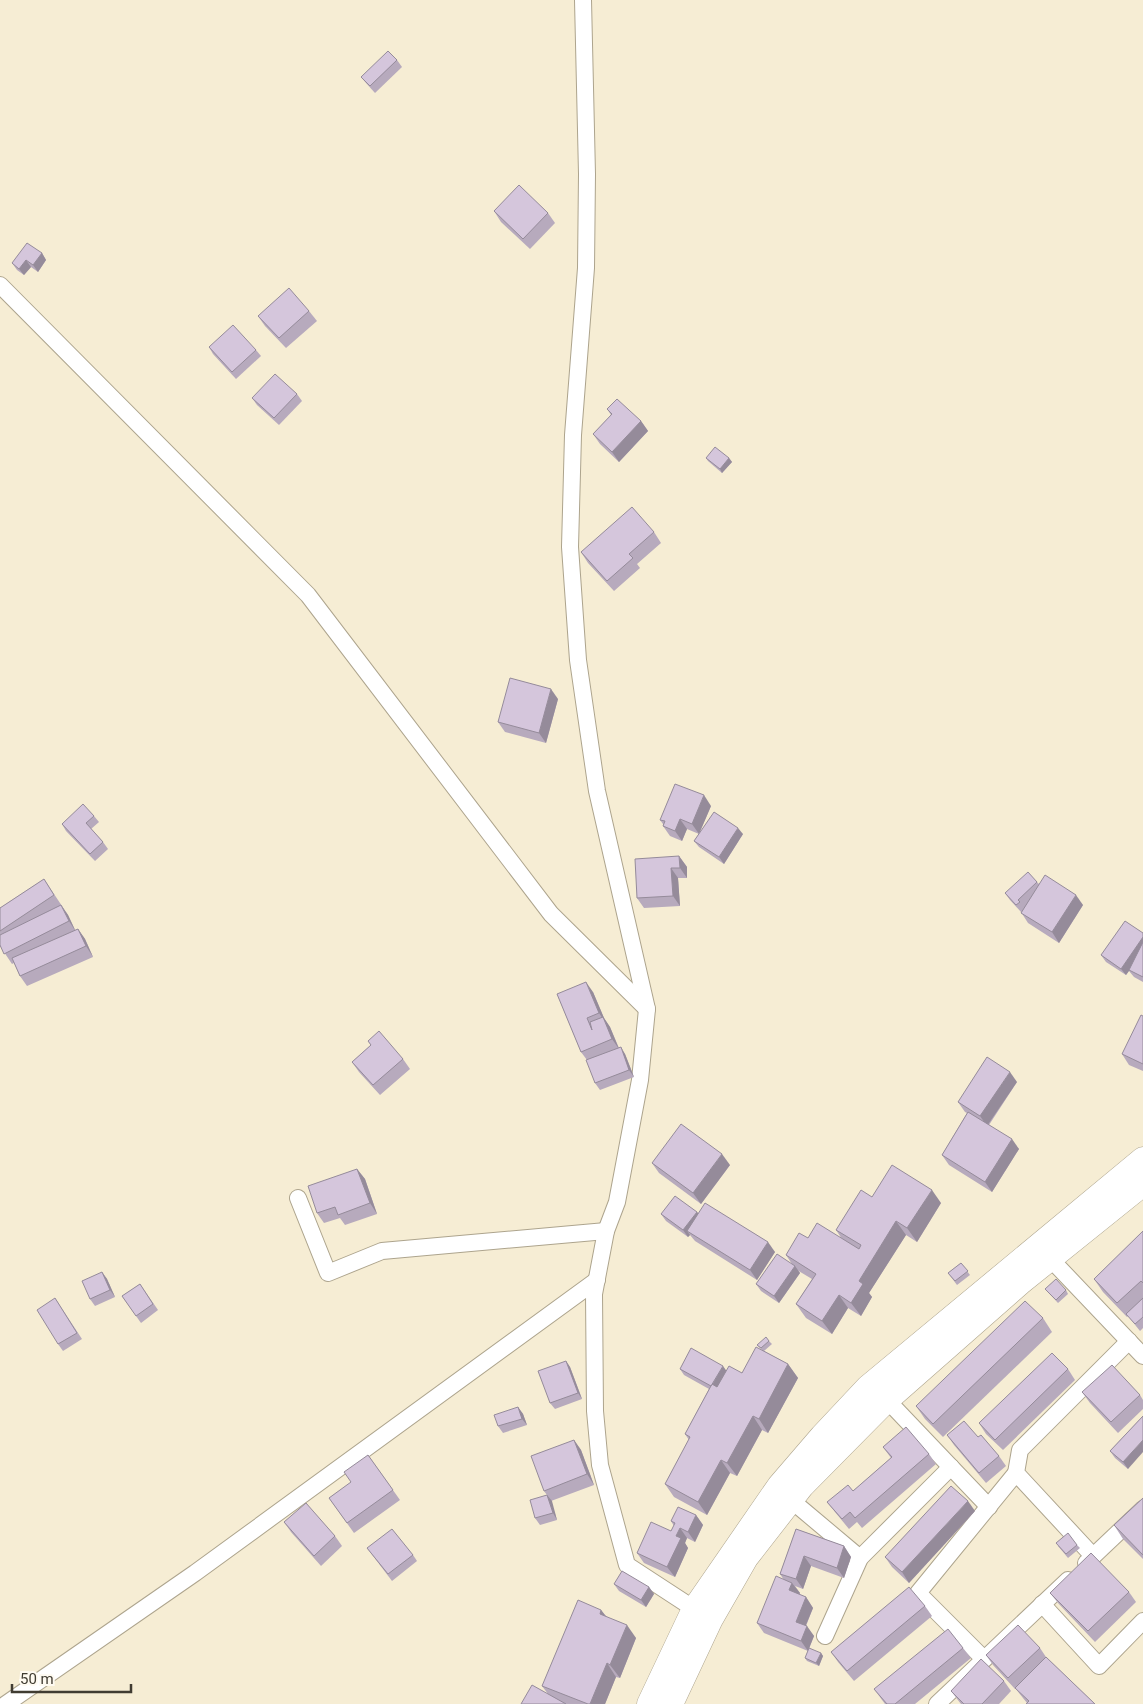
<svg xmlns="http://www.w3.org/2000/svg" width="1143" height="1704" font-family="Roboto,sans-serif">
<rect width="100%" height="100%" fill="#f6edd4"/>
<g fill="none" stroke-linecap="round" stroke-linejoin="round">
<!-- street casing -->
<g stroke="#ada48d" stroke-width="18">
<g id="street">
<path d="M583,0L587,174L586,268L573,435L570,547L578,660L597,791L647,1009L640,1080L617,1202L606,1231L594,1294L595,1411L600,1465L627,1565L702,1614"/>
<path d="M0,285L308,595L551,914L647,1009"/>
<path d="M298,1198L328,1273L382,1251L606,1231"/>
<path d="M1043,1251L1143,1356"/>
<path d="M878,1394L887,1400L989,1507"/>
<path d="M791,1500L860,1558"/>
<path d="M1093,1556L1016,1473L1020,1450L1129,1341"/>
<path d="M1086,1563L1143,1509"/>
<path d="M1042,1604L1099,1666L1143,1621"/>
<path d="M825,1636L860,1558L951,1467"/>
<path d="M984,1659L918,1593L1016,1473"/>
<path d="M6,1704L195,1573L597,1280"/>
<path d="M937,1704L1068,1580"/>
</g>
</g>
<!-- secondary casing -->
<g stroke="#ada48d" stroke-width="25">
<g id="secondary">
<path d="M649,1704L694,1609L779,1486L822,1436L868,1387L1143,1159"/>
<path d="M671,1704L711,1619L746,1558L802,1486L887,1400L1020,1283L1143,1184"/>
</g>
</g>
<!-- street -->
<use href="#street" stroke="#fff" stroke-width="16"/>
<!-- secondary -->
<use href="#secondary" stroke="#fff" stroke-width="24"/>
</g>
<!-- wall -->
<g fill="#b7aabd">
<path d="M397,60L402,67L375,93L366,83L361,77Z"/>
<path d="M494,211L548,213L555,223L530,249L501,222Z"/>
<path d="M42,253L46,260L38,272L31,267L24,275L17,270L12,263Z"/>
<path d="M309,311L317,321L286,348L265,326L258,316Z"/>
<path d="M209,347L256,350L261,356L236,379L213,354Z"/>
<path d="M297,394L302,401L279,425L257,405L252,398Z"/>
<path d="M607,409L641,421L648,431L619,462L600,444L593,434L611,415Z"/>
<path d="M706,458H729L732,462L722,473L708,461Z"/>
<path d="M654,532L661,543L637,564L640,568L614,591L588,563L581,552Z"/>
<path d="M558,699L546,743L505,732L498,722Z"/>
<path d="M711,806L699,834H743L724,864L699,847L694,841L699,834L687,829L682,841L670,836L663,826V824L660,820Z"/>
<path d="M94,816L99,822L91,829L103,842L108,849L95,861L66,831L62,824Z"/>
<path d="M679,856L687,867V878H678L680,906L644,908L637,898Z"/>
<path d="M44,879L68,915L75,930L78,929L85,939L93,957L27,986L20,976L14,963L12,964L0,946V908Z"/>
<path d="M1037,882L1039,884L1083,905L1059,943L1028,923L1021,912L1010,900L1005,893Z"/>
<path d="M1143,933V982L1134,977L1129,971L1126,975L1106,962L1101,955Z"/>
<path d="M593,992L604,1018L610,1027L619,1048L625,1054L634,1077L600,1090L595,1083L587,1060L581,1052L557,994Z"/>
<path d="M1143,1016V1071L1129,1065L1122,1054Z"/>
<path d="M368,1041L403,1059L410,1069L380,1095L359,1072L352,1062L371,1045Z"/>
<path d="M1017,1082L989,1125L1019,1149L992,1192L949,1165L942,1155L967,1113L965,1112L958,1102Z"/>
<path d="M652,1163L730,1165L701,1204L659,1173Z"/>
<path d="M357,1169L365,1179L377,1214L345,1225L340,1218L324,1223L317,1213Z"/>
<path d="M872,1197L941,1203L917,1242L906,1235L869,1293L872,1297L861,1316L848,1308L832,1334L806,1318L796,1304L812,1279L797,1270L800,1273L779,1303L761,1291L756,1284L792,1264L786,1255L808,1238L842,1239L836,1230Z"/>
<path d="M697,1212L698,1213L775,1252L757,1280L695,1241L690,1235L688,1237L666,1221L661,1214Z"/>
<path d="M1143,1231V1328L1140,1331L1128,1316L1127,1317L1103,1292L1094,1279Z"/>
<path d="M961,1263L970,1275L957,1285L948,1273Z"/>
<path d="M102,1272L107,1279L115,1297L95,1306L90,1299Z"/>
<path d="M140,1284L158,1310L141,1323L122,1296Z"/>
<path d="M1045,1289L1066,1290L1068,1294L1058,1303Z"/>
<path d="M55,1298L82,1339L63,1351L58,1344Z"/>
<path d="M1043,1318L1052,1332L943,1437L925,1419L916,1406Z"/>
<path d="M769,1341L772,1344L764,1351L788,1364L798,1378L768,1433L762,1430L737,1476L730,1473L707,1515L674,1497L665,1484L689,1440L685,1434L709,1389L684,1375L680,1369L726,1370L742,1373L762,1350L757,1345Z"/>
<path d="M566,1361L570,1367L582,1399L555,1409L550,1403Z"/>
<path d="M1068,1369L1075,1380L1003,1450L986,1434L979,1423Z"/>
<path d="M1082,1392L1140,1395L1143,1400V1409L1118,1433L1090,1403Z"/>
<path d="M518,1407L523,1414L527,1425L503,1433L498,1426Z"/>
<path d="M1143,1416L1128,1469L1115,1458L1110,1451Z"/>
<path d="M947,1435L999,1456L1006,1466L986,1483L954,1445Z"/>
<path d="M574,1440L581,1450L594,1485L551,1501L557,1520L540,1525L535,1518L547,1495L544,1491Z"/>
<path d="M883,1447L929,1454L936,1464L862,1528L857,1522L849,1529L835,1512L827,1502L853,1491L891,1458Z"/>
<path d="M368,1455L400,1500L354,1533L329,1498L351,1483Z"/>
<path d="M1143,1498V1559L1123,1539L1114,1525Z"/>
<path d="M975,1511L909,1583L892,1567L885,1557Z"/>
<path d="M696,1515L703,1525L695,1542L687,1538L685,1543L688,1548L675,1577L644,1563L637,1553L671,1531L674,1526L671,1521Z"/>
<path d="M284,1522L335,1536L342,1546L321,1566L291,1532Z"/>
<path d="M796,1529L844,1546L851,1557L844,1578L811,1566L803,1589L795,1586L800,1593L799,1594L806,1597L813,1608L806,1626L814,1636L808,1651L764,1633L757,1623L784,1580L780,1574Z"/>
<path d="M1077,1545L1080,1548L1068,1558L1058,1546Z"/>
<path d="M367,1548L413,1555L417,1561L392,1581Z"/>
<path d="M614,1584L649,1587L654,1594L646,1607L619,1591Z"/>
<path d="M1129,1592L1136,1602L1095,1642L1058,1603L1050,1593Z"/>
<path d="M925,1606L932,1616L854,1681L838,1662L831,1652Z"/>
<path d="M601,1610L606,1616L636,1638L620,1678L616,1677L605,1704H521L548,1694L542,1686Z"/>
<path d="M963,1648L971,1658L915,1704H885L874,1689Z"/>
<path d="M1040,1648L1046,1657L1095,1704L1027,1703L1015,1688V1689L993,1665L986,1655Z"/>
<path d="M821,1653L823,1656L819,1666L807,1661L805,1658Z"/>
<path d="M1004,1681L1011,1691L999,1704H961L951,1691Z"/>
</g>
<!-- shaded-wall -->
<g fill="#958b9a">
<path d="M42,253L46,260L38,272L33,265Z"/>
<path d="M26,260L31,267L24,275L19,269Z"/>
<path d="M641,421L648,431L619,462L612,452Z"/>
<path d="M729,458L732,462L722,473L720,469Z"/>
<path d="M551,689L558,699L546,743L539,733Z"/>
<path d="M704,795L711,806L699,834L692,824Z"/>
<path d="M680,819L687,829L682,841L675,831Z"/>
<path d="M738,828L743,834L724,864L719,857Z"/>
<path d="M679,856L687,867V878L680,868Z"/>
<path d="M671,868L678,878L680,906L673,896Z"/>
<path d="M1076,895L1083,905L1059,943L1052,932Z"/>
<path d="M61,905L68,915L76,932L69,921Z"/>
<path d="M78,929L85,939L93,957L86,946Z"/>
<path d="M1143,937V951L1126,975L1121,969Z"/>
<path d="M586,982L593,992L604,1018L610,1027L619,1049L612,1039L605,1022L599,1013Z"/>
<path d="M621,1047L625,1054L634,1077L629,1070Z"/>
<path d="M1010,1072L1017,1082L987,1126L980,1116Z"/>
<path d="M1012,1139L1019,1149L992,1192L985,1182Z"/>
<path d="M722,1154L730,1165L701,1204L693,1193Z"/>
<path d="M357,1169L365,1179L377,1214L370,1203Z"/>
<path d="M932,1190L941,1203L917,1242L907,1228Z"/>
<path d="M697,1212L702,1218L687,1231L690,1235L688,1237L683,1230Z"/>
<path d="M896,1221L906,1235L869,1293L872,1297L861,1316L851,1303L859,1281Z"/>
<path d="M768,1242L775,1252L757,1280L750,1270Z"/>
<path d="M795,1266L800,1273L779,1303L774,1296Z"/>
<path d="M102,1272L107,1279L115,1297L110,1290Z"/>
<path d="M839,1295L848,1308L832,1334L822,1321Z"/>
<path d="M566,1361L570,1367L582,1399L578,1393Z"/>
<path d="M788,1364L798,1378L768,1433L759,1419Z"/>
<path d="M723,1366L728,1373L716,1393L711,1387Z"/>
<path d="M518,1407L523,1414L527,1425L522,1419Z"/>
<path d="M753,1416L762,1430L737,1476L727,1463Z"/>
<path d="M574,1440L581,1450L594,1485L587,1474Z"/>
<path d="M1143,1440V1452L1128,1469L1123,1462Z"/>
<path d="M721,1460L730,1473L707,1515L698,1502Z"/>
<path d="M547,1495L552,1501L557,1520L553,1513Z"/>
<path d="M968,1501L975,1511L909,1583L902,1572Z"/>
<path d="M696,1515L703,1525L695,1542L688,1532Z"/>
<path d="M680,1528L687,1538L685,1543L688,1548L675,1577L667,1567L676,1536Z"/>
<path d="M844,1546L851,1557L844,1578L837,1568Z"/>
<path d="M804,1556L811,1566L803,1589L796,1579Z"/>
<path d="M792,1583L800,1593L796,1601L789,1590Z"/>
<path d="M649,1587L654,1594L646,1607L641,1600Z"/>
<path d="M806,1597L813,1608L803,1632L796,1622Z"/>
<path d="M601,1610L611,1623L600,1614Z"/>
<path d="M627,1625L636,1638L620,1678L610,1665Z"/>
<path d="M807,1626L814,1636L808,1651L801,1641Z"/>
<path d="M821,1653L823,1656L819,1666L816,1663Z"/>
<path d="M607,1663L616,1677L605,1704H590Z"/>
</g>
<!-- building -->
<g fill="#d5c6dc" stroke="#958b9a">
<path d="M388,51L397,60L370,86L361,77Z"/>
<path d="M519,185L548,213L523,239L494,211Z"/>
<path d="M27,243L42,253L33,265L26,260L19,269L12,263Z"/>
<path d="M289,288L309,311L279,338L258,316Z"/>
<path d="M233,325L256,350L232,372L209,347Z"/>
<path d="M275,374L297,394L274,418L252,398Z"/>
<path d="M617,399L641,421L612,452L593,434L612,414L607,409Z"/>
<path d="M715,447L729,458L720,469L706,458Z"/>
<path d="M632,507L654,532L629,554L633,558L607,581L581,552Z"/>
<path d="M510,678L551,689L539,733L498,722Z"/>
<path d="M675,784L704,795L692,824L680,819L675,831L663,826L665,821L660,820Z"/>
<path d="M83,804L94,816L86,823L103,842L90,854L62,824Z"/>
<path d="M714,812L738,828L719,857L694,841Z"/>
<path d="M679,856L680,868H671L673,896L637,898L635,859Z"/>
<path d="M1028,872L1037,882L1018,900L1020,902L1016,905L1005,893Z"/>
<path d="M1045,875L1076,895L1052,932L1021,913Z"/>
<path d="M44,879L54,895L0,931V908Z"/>
<path d="M61,905L69,921L4,954L0,945V935Z"/>
<path d="M1125,921L1143,933V937L1121,969L1101,955Z"/>
<path d="M78,929L86,946L20,976L12,958Z"/>
<path d="M1143,942V977L1129,970Z"/>
<path d="M586,982L599,1013L587,1018L592,1030L590,1022L603,1017L612,1039L581,1052L557,994Z"/>
<path d="M1141,1015L1143,1016V1064L1122,1054Z"/>
<path d="M379,1031L403,1059L373,1085L352,1062L371,1045L368,1041Z"/>
<path d="M621,1047L629,1070L595,1083L586,1060Z"/>
<path d="M987,1057L1010,1072L980,1116L958,1102Z"/>
<path d="M968,1112L1012,1139L985,1182L942,1155Z"/>
<path d="M681,1124L722,1154L693,1193L652,1163Z"/>
<path d="M892,1165L932,1190L907,1228L896,1221L859,1281L863,1284L851,1303L839,1295L822,1321L796,1304L816,1274L786,1255L799,1233L808,1238L817,1223L859,1249L861,1245L836,1230L861,1190L872,1197Z"/>
<path d="M357,1169L370,1203L338,1215L335,1207L317,1213L308,1186Z"/>
<path d="M675,1196L697,1212L683,1230L661,1214Z"/>
<path d="M705,1203L768,1242L750,1270L687,1231Z"/>
<path d="M1143,1231V1283L1141,1281L1117,1303L1094,1279Z"/>
<path d="M777,1254L795,1266L774,1296L756,1284Z"/>
<path d="M961,1263L968,1271L955,1281L948,1273Z"/>
<path d="M102,1272L110,1290L90,1299L82,1281Z"/>
<path d="M1056,1279L1066,1290L1056,1300L1045,1289Z"/>
<path d="M140,1284L153,1304L136,1316L122,1296Z"/>
<path d="M55,1298L77,1333L58,1344L37,1310Z"/>
<path d="M1143,1298V1317L1135,1324L1126,1314Z"/>
<path d="M1025,1301L1043,1318L933,1424L916,1406Z"/>
<path d="M766,1337L769,1341L761,1348L757,1345Z"/>
<path d="M756,1347L788,1364L759,1419L753,1416L727,1463L721,1460L698,1502L665,1484L690,1437L685,1434L712,1384L717,1387L729,1366L742,1373Z"/>
<path d="M691,1348L723,1366L711,1386L680,1369Z"/>
<path d="M1052,1353L1068,1369L995,1440L979,1423Z"/>
<path d="M566,1361L578,1393L550,1403L538,1371Z"/>
<path d="M1112,1365L1140,1395L1111,1422L1082,1392Z"/>
<path d="M518,1407L522,1419L498,1426L494,1415Z"/>
<path d="M1143,1416V1440L1123,1462L1110,1451Z"/>
<path d="M964,1421L978,1437L981,1435L999,1456L979,1473L947,1435Z"/>
<path d="M906,1427L929,1454L855,1518L850,1512L842,1519L827,1502L848,1485L853,1491L892,1457L883,1447Z"/>
<path d="M574,1440L587,1474L544,1491L531,1456Z"/>
<path d="M368,1455L393,1490L347,1523L329,1498L351,1482L344,1472Z"/>
<path d="M951,1486L968,1501L902,1572L885,1557Z"/>
<path d="M547,1495L553,1513L535,1518L530,1500Z"/>
<path d="M1143,1498V1555L1114,1525Z"/>
<path d="M306,1503L335,1536L314,1556L284,1522Z"/>
<path d="M678,1507L696,1515L688,1532L680,1528L676,1536L681,1538L667,1567L637,1553L651,1522L671,1531L675,1523L671,1521Z"/>
<path d="M392,1529L413,1555L388,1574L367,1548Z"/>
<path d="M796,1529L844,1546L837,1568L804,1556L796,1579L780,1574Z"/>
<path d="M1068,1533L1077,1545L1066,1554L1056,1543Z"/>
<path d="M1091,1553L1129,1592L1088,1631L1050,1593Z"/>
<path d="M622,1571L649,1587L641,1600L614,1584Z"/>
<path d="M776,1576L792,1583L789,1590L806,1597L796,1622L807,1626L801,1641L757,1623Z"/>
<path d="M909,1587L925,1606L847,1671L831,1652Z"/>
<path d="M578,1600L601,1610L600,1614L627,1625L610,1665L607,1663L590,1704H588L542,1686Z"/>
<path d="M1018,1625L1040,1648L1008,1678L986,1655Z"/>
<path d="M948,1629L963,1648L895,1704H887L874,1689Z"/>
<path d="M809,1648L821,1653L816,1663L805,1658Z"/>
<path d="M1046,1657L1095,1704H1026L1029,1701L1015,1688Z"/>
<path d="M981,1659L1004,1681L982,1704H964L951,1691Z"/>
<path d="M532,1685L566,1704H521Z"/>
</g>
<!-- scale -->
<path d="M12 1684v8h119v-8" fill="none" stroke="#403c32" stroke-width="2.5"/>
<text x="20" y="1684" font-size="15" fill="#403c32" stroke="#fefaf1" stroke-width="4" paint-order="stroke">50 m</text>
</svg>
